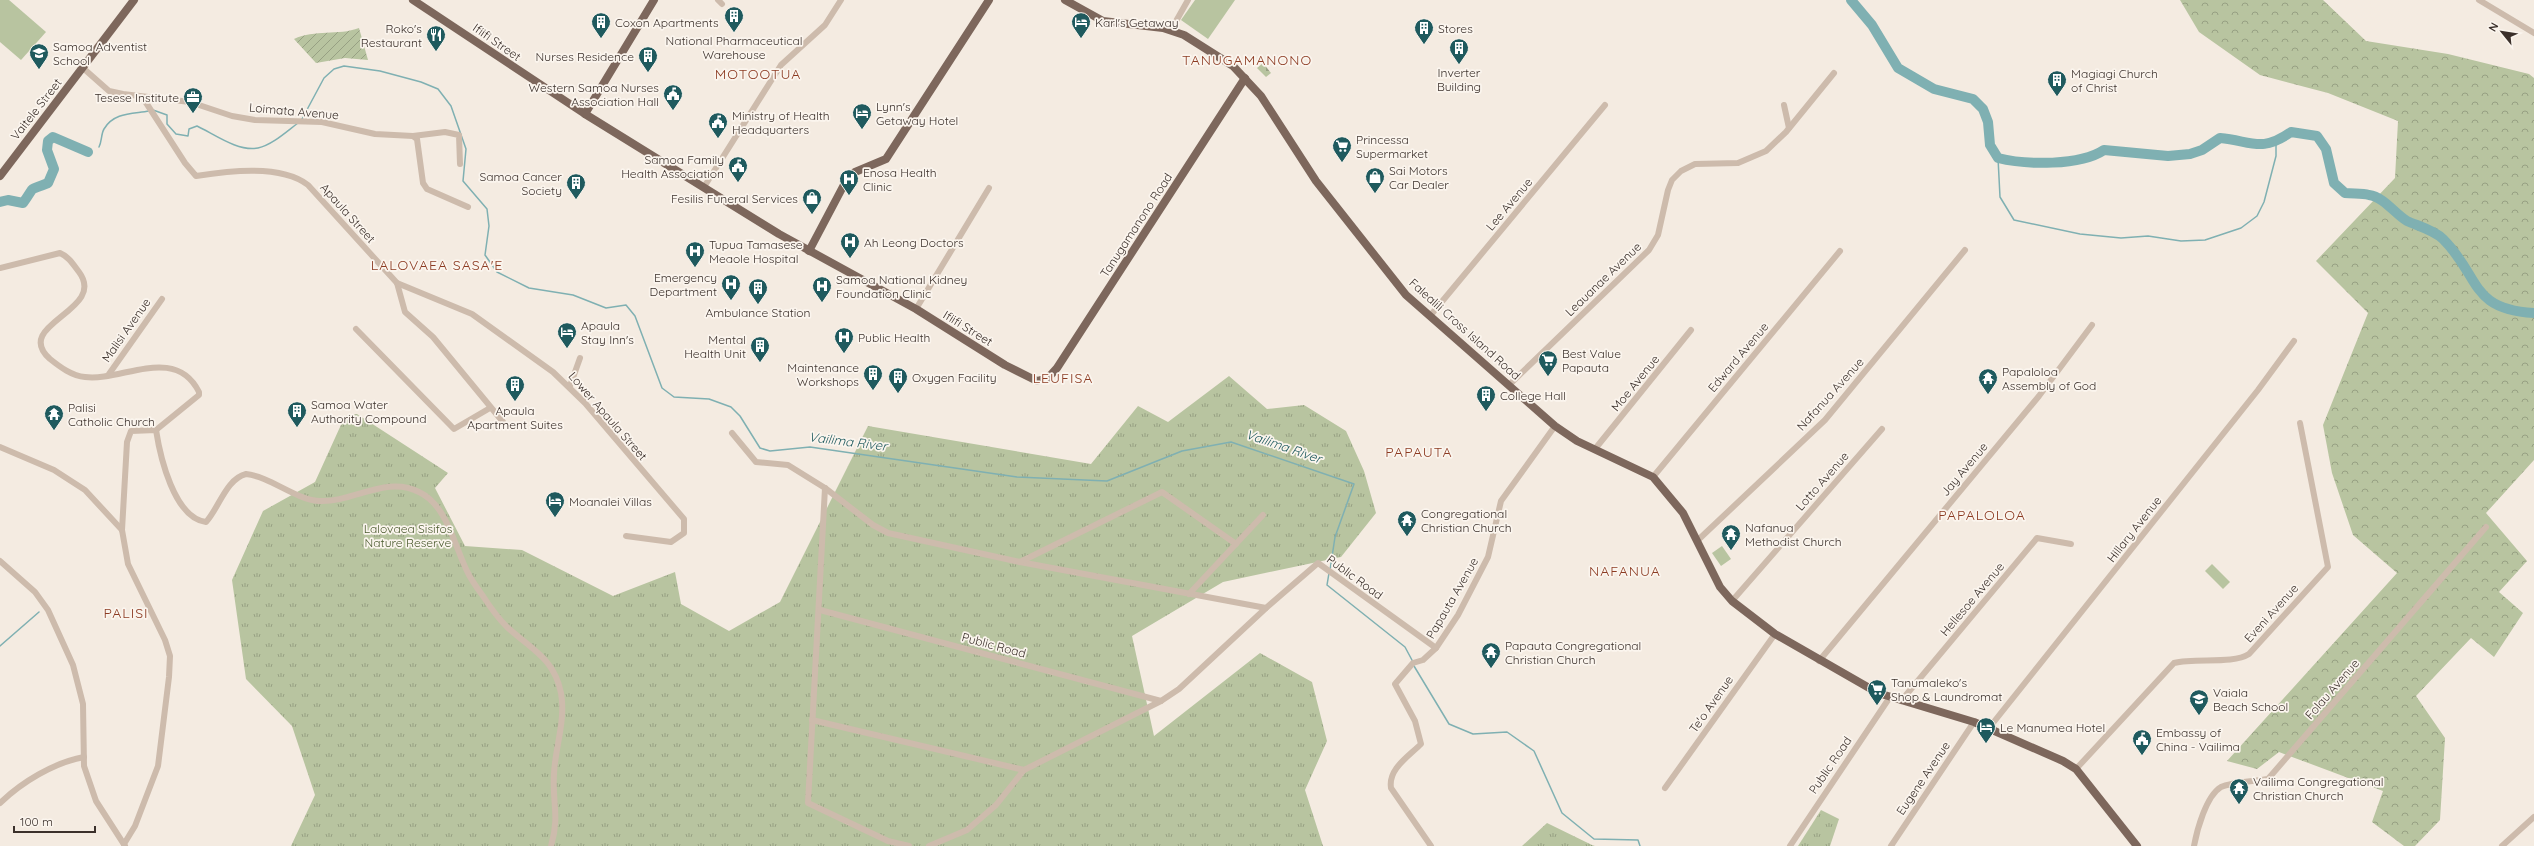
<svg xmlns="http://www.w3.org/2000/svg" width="2534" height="846" font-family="Quicksand,sans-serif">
<defs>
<pattern id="forest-crowns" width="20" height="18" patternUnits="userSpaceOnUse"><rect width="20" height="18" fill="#b8c4a0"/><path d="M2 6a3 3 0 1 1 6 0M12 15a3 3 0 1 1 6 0" fill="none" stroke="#97a083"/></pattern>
<pattern id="cemetery-stones" width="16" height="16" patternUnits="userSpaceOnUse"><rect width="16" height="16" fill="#b8c4a0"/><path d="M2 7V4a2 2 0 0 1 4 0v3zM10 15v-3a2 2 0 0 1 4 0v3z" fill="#97a083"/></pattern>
<pattern id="park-tufts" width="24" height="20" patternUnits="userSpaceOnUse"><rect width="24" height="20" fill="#b8c4a0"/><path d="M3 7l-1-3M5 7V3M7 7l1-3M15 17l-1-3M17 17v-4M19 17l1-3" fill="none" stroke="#97a083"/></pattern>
<pattern id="garden-furrows" width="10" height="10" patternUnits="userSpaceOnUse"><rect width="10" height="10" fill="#b8c4a0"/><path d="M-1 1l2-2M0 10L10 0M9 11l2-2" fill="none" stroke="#97a083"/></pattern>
</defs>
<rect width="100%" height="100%" fill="#f4ebe1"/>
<!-- grass -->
<g fill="#b8c4a0">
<path d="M0,0H9L46,32L21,60L0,42Z"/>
<path d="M1195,0H1235L1208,39L1181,20Z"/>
<path d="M1722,546L1731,559L1721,566L1712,553Z"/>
<path d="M2212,564L2230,582L2223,589L2205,571Z"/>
</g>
<!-- forest -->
<path fill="url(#forest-crowns)" d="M2180,0H2323L2366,41L2448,54L2529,74L2534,78V460L2486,513L2527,561L2499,592L2523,613L2494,657L2471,638L2416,696L2445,738L2440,820L2415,846H2404L2372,822L2383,791L2279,752L2257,769L2227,761L2397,573L2353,535L2332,473L2323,425L2368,313L2316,261L2395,178L2398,121L2328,93L2260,75L2199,32Z"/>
<!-- cemetery -->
<path fill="url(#cemetery-stones)" d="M1263,63L1271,73L1266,77L1257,68Z"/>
<!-- park -->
<g fill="url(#park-tufts)">
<path d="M1229,376L1267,409L1304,405L1346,431L1364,471L1376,513L1341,557L1223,582L1132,636L1154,736L1260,653L1312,682L1327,741L1305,790L1323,846H291L315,795L292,726L246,679L232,580L263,511L315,482L345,416L357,414L448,473L435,488L465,546L522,550L613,596L675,572L681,604L729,631L780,602L868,426L1091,464L1138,406L1168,422Z"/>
<path d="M1821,810L1839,819L1830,846H1798Z"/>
<path d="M1547,823L1592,845L1595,846H1522Z"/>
</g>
<!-- garden -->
<path fill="url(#garden-furrows)" d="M359,28L368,60L345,58L316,63L294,39C315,29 338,36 359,28Z"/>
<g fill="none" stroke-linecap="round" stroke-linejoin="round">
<!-- stream -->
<g stroke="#7fb0b2" stroke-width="1.5">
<path d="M153,110L167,115V124L176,134L188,136L189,129L197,126C214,134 238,152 258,148C272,145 286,132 298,123"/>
<path d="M302,119L324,78L334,69L344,66L380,71L421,82L438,89L451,106L466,149L463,181L487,209L489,226L485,255L497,272L529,288L573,295L606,308L626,305L635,316L662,388L674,397L709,399L731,407L740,416L760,448L770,451L810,447L1017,477L1107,481L1182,451L1231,442L1354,484L1335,537L1330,570"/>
<path d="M99,147C102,141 101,134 104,129C114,112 133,114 149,111"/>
<path d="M1998,158L2000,197L2014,220L2080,234L2121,238L2148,236L2181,241L2205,240L2241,228L2257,216L2264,202L2276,156V143"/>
<path d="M1329,573L1327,585L1405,647L1413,662"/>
<path d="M0,646L39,612"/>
<path d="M1414,666L1449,724L1473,734L1507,732L1534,751L1562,813L1594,839L1638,840L1640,846"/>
</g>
<!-- river -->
<g stroke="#7fb0b2" stroke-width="10">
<path d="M1851,0L1872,25L1898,68L1934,89L1973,99L1983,109L1988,122L1990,145L1998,158C2026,165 2080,166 2104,150L2168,156L2190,154L2202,150L2220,138C2252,141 2261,153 2291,132L2317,136L2326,149L2334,183L2345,193C2353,194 2362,193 2369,195C2384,197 2395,214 2407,221C2418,226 2434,230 2443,239C2481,277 2469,309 2534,313"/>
<path d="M0,202L8,200L23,203C37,184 26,192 48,183L54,169L47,150L48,141L53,137L88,152"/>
</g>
<!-- minor -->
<g stroke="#cdbbac" stroke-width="6">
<path d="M718,0L722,4"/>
<path d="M2479,0L2534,33"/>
<path d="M1171,30L1188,0"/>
<path d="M83,68L109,91L123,94L190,102L232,116L255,120L322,122L375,134L413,136L417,139L423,183L427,189L468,207"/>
<path d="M143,98L185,163L196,176C228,171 281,164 308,185L397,283L405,312L433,337L503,422"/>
<path d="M1784,105L1789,128"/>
<path d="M413,136L445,132L459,135L460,164"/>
<path d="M704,187L781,65L825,25L841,0"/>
<path d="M0,268L60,253C69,257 73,264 79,272C108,311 11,324 50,359C60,367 72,376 85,377C121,382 175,344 199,392V395L156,430"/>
<path d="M397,283L472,314L553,372L585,403L684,519V533L671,542L626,536"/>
<path d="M916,309L989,188"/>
<path d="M1430,316L1605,105"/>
<path d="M356,329L454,429L490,408"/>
<path d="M109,374L162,299"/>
<path d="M1509,385L1649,250L1658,235L1668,190L1672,180L1681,171L1695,164L1738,163L1766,151L1786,132L1834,73"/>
<path d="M570,386L580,358"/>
<path d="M732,433L756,462L788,465L825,488L873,525L888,533L1020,562L1266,608"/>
<path d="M0,447L54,470L71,481L85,490L122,530L128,564L165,640L170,656L169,677L158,766L135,826L124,844"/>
<path d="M1595,449L1691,330"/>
<path d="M1653,477L1840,251"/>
<path d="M825,488L808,803L888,841L909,846"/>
<path d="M122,530L127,442L131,431L156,430C160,456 174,518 206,522C219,508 226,479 246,474C271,477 294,499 319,501C353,503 386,475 419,492C447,505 454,545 467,571C471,580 477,588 483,596C490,607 498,618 507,627C531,649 554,658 561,693C566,720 555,748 554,774C552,803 560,816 551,846"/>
<path d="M1697,541L1825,420L1965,250"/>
<path d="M0,561L35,592L48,610L73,665L83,704L84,766L96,801L125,846"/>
<path d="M1020,562L1162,492L1236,544"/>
<path d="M1189,594L1263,515"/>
<path d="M1732,601L1882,429"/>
<path d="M820,610L1161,701"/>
<path d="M1819,661L2039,396L2092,325"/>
<path d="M1901,701L2037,538L2071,544"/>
<path d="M812,720L1024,770"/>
<path d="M1989,728L2258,390L2294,341"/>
<path d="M2076,769L2174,663C2195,657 2232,665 2249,654L2328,567L2300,423"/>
<path d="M1665,788L1775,634"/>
<path d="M0,803C22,782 53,763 84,757"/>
<path d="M929,846L967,830L996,805L1024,770L1161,701L1179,689L1266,608L1318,563L1436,648"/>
<path d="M1431,846L1391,788C1388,769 1408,757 1421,744L1415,721L1395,684L1413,663L1423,660L1436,648L1458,615L1488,557L1501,501L1555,426"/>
<path d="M1790,846L1890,697"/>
<path d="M1891,846L1974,722"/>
<path d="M2194,846C2197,830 2206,796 2221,787C2231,782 2257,781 2268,779L2486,527"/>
<path d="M2502,846L2534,817"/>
</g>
<!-- major -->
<g stroke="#7d675c" stroke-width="8">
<path d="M413,0L585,114L779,234L916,309L1005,365L1037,381L1048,378L1057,368L1245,78"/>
<path d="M1065,0L1103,21L1163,28L1184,35L1233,66L1261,96L1316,181L1406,295L1555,426L1577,441L1653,477L1683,513L1720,587L1732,601L1775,634L1878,693L1974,722L2063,761L2076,769L2137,846"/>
<path d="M585,114L654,0"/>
<path d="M0,176L134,0"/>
<path d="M809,251L847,179L855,172L886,159L989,0"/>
</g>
</g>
<!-- icons -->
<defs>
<g id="building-pin" transform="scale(1)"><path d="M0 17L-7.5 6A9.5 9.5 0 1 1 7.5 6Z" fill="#1f5a5e" stroke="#fbf5ee"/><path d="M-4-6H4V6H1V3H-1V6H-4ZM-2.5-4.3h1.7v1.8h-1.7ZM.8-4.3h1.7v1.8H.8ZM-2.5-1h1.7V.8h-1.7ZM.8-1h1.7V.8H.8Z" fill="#fff"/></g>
<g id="hotel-pin" transform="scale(1)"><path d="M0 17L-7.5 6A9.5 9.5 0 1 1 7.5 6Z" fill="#1f5a5e" stroke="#fbf5ee"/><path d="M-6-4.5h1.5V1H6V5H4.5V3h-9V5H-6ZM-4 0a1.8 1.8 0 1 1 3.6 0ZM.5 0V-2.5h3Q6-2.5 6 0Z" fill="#fff"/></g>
<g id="restaurant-pin" transform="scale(1)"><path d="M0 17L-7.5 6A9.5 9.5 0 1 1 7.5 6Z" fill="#1f5a5e" stroke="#fbf5ee"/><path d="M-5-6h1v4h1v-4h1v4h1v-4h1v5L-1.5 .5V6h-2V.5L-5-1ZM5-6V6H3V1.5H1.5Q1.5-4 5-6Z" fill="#fff"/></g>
<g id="school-pin" transform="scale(1)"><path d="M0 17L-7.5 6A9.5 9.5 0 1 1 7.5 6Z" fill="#1f5a5e" stroke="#fbf5ee"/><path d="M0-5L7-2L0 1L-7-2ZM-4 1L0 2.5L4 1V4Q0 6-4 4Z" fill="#fff"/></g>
<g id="civic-pin" transform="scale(1)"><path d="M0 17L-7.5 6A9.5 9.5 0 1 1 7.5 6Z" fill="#1f5a5e" stroke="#fbf5ee"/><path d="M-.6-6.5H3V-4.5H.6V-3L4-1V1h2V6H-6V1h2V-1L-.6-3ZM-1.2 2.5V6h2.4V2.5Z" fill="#fff"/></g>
<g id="office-pin" transform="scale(1)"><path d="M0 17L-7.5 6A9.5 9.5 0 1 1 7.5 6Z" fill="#1f5a5e" stroke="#fbf5ee"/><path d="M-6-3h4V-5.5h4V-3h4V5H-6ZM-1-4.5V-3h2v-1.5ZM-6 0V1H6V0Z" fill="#fff"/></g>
<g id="supermarket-pin" transform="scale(1)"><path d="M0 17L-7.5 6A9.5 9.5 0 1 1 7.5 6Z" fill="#1f5a5e" stroke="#fbf5ee"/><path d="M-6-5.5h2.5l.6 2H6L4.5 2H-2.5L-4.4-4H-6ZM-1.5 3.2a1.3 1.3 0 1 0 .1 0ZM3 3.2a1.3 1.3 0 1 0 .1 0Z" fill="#fff"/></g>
<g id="shop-pin" transform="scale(1)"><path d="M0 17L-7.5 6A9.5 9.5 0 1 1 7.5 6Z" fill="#1f5a5e" stroke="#fbf5ee"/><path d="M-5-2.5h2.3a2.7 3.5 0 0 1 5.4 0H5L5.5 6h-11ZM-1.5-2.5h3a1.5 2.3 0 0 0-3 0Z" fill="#fff"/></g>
<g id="hospital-pin" transform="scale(1)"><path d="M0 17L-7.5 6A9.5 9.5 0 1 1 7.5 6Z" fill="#1f5a5e" stroke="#fbf5ee"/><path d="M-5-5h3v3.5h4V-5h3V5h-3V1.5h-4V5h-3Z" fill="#fff"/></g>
<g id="temple-pin" transform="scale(1)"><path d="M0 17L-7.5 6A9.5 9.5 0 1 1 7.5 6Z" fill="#1f5a5e" stroke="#fbf5ee"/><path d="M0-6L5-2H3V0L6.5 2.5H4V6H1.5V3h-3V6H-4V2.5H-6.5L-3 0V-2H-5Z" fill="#fff"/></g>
</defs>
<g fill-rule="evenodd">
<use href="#building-pin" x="734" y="16"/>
<use href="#building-pin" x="601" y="22"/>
<use href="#hotel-pin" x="1081" y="22"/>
<use href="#building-pin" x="1424" y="28"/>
<use href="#restaurant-pin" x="436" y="35"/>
<use href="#building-pin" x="1459" y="48"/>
<use href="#school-pin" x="39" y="53"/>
<use href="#building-pin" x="648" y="56"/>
<use href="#building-pin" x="2057" y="80"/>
<use href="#civic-pin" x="673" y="94"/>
<use href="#office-pin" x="193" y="97"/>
<use href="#hotel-pin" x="862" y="113"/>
<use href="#civic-pin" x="718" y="122"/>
<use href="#supermarket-pin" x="1342" y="146"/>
<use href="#civic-pin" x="738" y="166"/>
<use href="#shop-pin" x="1375" y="177"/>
<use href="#hospital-pin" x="849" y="179"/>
<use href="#building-pin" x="576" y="183"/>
<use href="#shop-pin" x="812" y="198"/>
<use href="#hospital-pin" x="850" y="242"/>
<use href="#hospital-pin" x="695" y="251"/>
<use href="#hospital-pin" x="731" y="284"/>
<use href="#hospital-pin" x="822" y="286"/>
<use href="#building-pin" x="758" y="288"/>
<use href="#hotel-pin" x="567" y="332"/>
<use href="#hospital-pin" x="844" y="337"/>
<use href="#building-pin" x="760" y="346"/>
<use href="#supermarket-pin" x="1548" y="360"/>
<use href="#building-pin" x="873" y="374"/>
<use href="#building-pin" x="898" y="377"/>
<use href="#temple-pin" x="1988" y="378"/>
<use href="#building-pin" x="515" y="385"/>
<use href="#building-pin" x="1486" y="395"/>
<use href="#building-pin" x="297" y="411"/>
<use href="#temple-pin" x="54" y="414"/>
<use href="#hotel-pin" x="555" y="501"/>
<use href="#temple-pin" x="1407" y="520"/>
<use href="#temple-pin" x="1731" y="534"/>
<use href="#temple-pin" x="1491" y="652"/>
<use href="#supermarket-pin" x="1877" y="689"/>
<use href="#school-pin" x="2199" y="699"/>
<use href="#hotel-pin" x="1986" y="727"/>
<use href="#civic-pin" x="2142" y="739"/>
<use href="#temple-pin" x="2239" y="788"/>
</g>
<g text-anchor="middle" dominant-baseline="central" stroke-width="3.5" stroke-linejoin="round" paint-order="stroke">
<!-- poi labels -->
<g font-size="12" fill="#3b302b" stroke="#fbf5ee" text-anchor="start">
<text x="615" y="22">Coxon Apartments</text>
<text x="1095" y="22">Karl's Getaway</text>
<text x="422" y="28" text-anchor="end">Roko's<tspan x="422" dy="14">Restaurant</tspan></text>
<text x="1438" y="28">Stores</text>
<text x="734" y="40" text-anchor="middle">National Pharmaceutical<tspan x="734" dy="14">Warehouse</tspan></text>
<text x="53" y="46">Samoa Adventist<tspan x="53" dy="14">School</tspan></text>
<text x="634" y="56" text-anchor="end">Nurses Residence</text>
<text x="1459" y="72" text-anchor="middle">Inverter<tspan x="1459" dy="14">Building</tspan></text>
<text x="2071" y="73">Magiagi Church<tspan x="2071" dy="14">of Christ</tspan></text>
<text x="659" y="87" text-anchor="end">Western Samoa Nurses<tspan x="659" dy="14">Association Hall</tspan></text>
<text x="179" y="97" text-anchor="end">Tesese Institute</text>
<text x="876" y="106">Lynn's<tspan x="876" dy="14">Getaway Hotel</tspan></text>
<text x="732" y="115">Ministry of Health<tspan x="732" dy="14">Headquarters</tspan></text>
<text x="1356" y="139">Princessa<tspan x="1356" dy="14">Supermarket</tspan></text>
<text x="724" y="159" text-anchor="end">Samoa Family<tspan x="724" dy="14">Health Association</tspan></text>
<text x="1389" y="170">Sai Motors<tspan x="1389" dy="14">Car Dealer</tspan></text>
<text x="863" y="172">Enosa Health<tspan x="863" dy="14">Clinic</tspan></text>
<text x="562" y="176" text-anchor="end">Samoa Cancer<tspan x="562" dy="14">Society</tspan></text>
<text x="798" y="198" text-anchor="end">Fesilis Funeral Services</text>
<text x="864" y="242">Ah Leong Doctors</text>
<text x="709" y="244">Tupua Tamasese<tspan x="709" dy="14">Meaole Hospital</tspan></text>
<text x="717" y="277" text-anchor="end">Emergency<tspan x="717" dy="14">Department</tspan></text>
<text x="836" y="279">Samoa National Kidney<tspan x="836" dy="14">Foundation Clinic</tspan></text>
<text x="758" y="312" text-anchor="middle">Ambulance Station</text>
<text x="581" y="325">Apaula<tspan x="581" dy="14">Stay Inn's</tspan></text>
<text x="858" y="337">Public Health</text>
<text x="746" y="339" text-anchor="end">Mental<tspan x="746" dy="14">Health Unit</tspan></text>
<text x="1562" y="353">Best Value<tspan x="1562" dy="14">Papauta</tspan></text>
<text x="859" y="367" text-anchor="end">Maintenance<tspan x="859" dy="14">Workshops</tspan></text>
<text x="2002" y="371">Papaloloa<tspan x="2002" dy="14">Assembly of God</tspan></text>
<text x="912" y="377">Oxygen Facility</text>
<text x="1500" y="395">College Hall</text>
<text x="311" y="404">Samoa Water<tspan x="311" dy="14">Authority Compound</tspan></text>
<text x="68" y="407">Palisi<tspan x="68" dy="14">Catholic Church</tspan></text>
<text x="515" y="410" text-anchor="middle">Apaula<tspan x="515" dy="14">Apartment Suites</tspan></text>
<text x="569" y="501">Moanalei Villas</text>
<text x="1421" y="513">Congregational<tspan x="1421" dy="14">Christian Church</tspan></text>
<text x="1745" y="527">Nafanua<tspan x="1745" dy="14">Methodist Church</tspan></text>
<text x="1505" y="645">Papauta Congregational<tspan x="1505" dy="14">Christian Church</tspan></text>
<text x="1891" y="682">Tanumaleko's<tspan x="1891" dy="14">Shop &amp; Laundromat</tspan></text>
<text x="2213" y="692">Vaiala<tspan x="2213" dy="14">Beach School</tspan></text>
<text x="2000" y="727">Le Manumea Hotel</text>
<text x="2156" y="732">Embassy of<tspan x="2156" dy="14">China - Vailima</tspan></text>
<text x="2253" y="781">Vailima Congregational<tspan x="2253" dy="14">Christian Church</tspan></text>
</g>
<!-- street labels -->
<g font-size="12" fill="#3b302b" stroke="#fbf5ee">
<text transform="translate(497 42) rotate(35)">Ifiifi Street</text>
<text transform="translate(36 109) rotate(-52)">Vaitele Street</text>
<text transform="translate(294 111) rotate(5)">Loimata Avenue</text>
<text transform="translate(1509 204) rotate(-50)">Lee Avenue</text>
<text transform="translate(348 213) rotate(48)">Apaula Street</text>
<text transform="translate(1136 225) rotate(-57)">Tanugamanono Road</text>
<text transform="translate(1603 279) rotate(-44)">Leauanae Avenue</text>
<text transform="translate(968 328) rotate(32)">Ifiifi Street</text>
<text transform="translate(1465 329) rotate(42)">Falealili Cross Island Road</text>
<text transform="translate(126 330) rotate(-55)">Malisi Avenue</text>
<text transform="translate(1738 357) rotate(-50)">Edward Avenue</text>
<text transform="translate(1635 383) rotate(-51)">Moe Avenue</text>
<text transform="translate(1830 394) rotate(-48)">Nafanua Avenue</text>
<text transform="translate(608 416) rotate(49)">Lower Apaula Street</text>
<text transform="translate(1964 469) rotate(-50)">Jay Avenue</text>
<text transform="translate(1822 481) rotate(-49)">Lotto Avenue</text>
<text transform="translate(2134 529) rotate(-52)">Hillary Avenue</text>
<text transform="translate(1355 577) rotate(36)">Public Road</text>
<text transform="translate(1452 598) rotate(-60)">Papauta Avenue</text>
<text transform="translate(1972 599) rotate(-50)">Hellesoe Avenue</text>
<text transform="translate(2271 613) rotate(-48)">Eveni Avenue</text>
<text transform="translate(994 645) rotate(15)">Public Road</text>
<text transform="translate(2332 689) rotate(-49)">Folau Avenue</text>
<text transform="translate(1711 704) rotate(-55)">Te'o Avenue</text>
<text transform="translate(1830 765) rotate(-56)">Public Road</text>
<text transform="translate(1923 778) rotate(-56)">Eugene Avenue</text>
</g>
<!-- park labels -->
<g font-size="12" fill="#4a5a2e" stroke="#fbf5ee">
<text x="408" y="528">Lalovaea Sisifos<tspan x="408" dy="14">Nature Reserve</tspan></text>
</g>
<!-- water labels -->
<g font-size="13" font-style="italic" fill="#1f5a5e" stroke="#fbf5ee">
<text transform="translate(848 441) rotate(7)">Vailima River</text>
<text transform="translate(1284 446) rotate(19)">Vailima River</text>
</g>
<!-- quarter labels -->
<g font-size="14" letter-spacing="1" fill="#8c3b22" stroke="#fbf5ee">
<text x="1247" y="60">TANUGAMANONO</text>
<text x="758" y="74">MOTOOTUA</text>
<text x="437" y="265">LALOVAEA SASA'E</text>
<text x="1063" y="378">LEUFISA</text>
<text x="1419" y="452">PAPAUTA</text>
<text x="1982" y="515">PAPALOLOA</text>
<text x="1625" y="571">NAFANUA</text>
<text x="126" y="613">PALISI</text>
</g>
</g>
<!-- north arrow -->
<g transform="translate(2502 32) rotate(300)" stroke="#fbf5ee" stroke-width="3" paint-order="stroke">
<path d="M0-3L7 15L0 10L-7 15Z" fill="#3b302b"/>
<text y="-6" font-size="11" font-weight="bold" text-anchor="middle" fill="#3b302b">N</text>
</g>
<!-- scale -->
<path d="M14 826v6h81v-6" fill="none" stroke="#3b302b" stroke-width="2"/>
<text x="20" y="826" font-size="12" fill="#3b302b" stroke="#fbf5ee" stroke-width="3" paint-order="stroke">100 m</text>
</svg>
